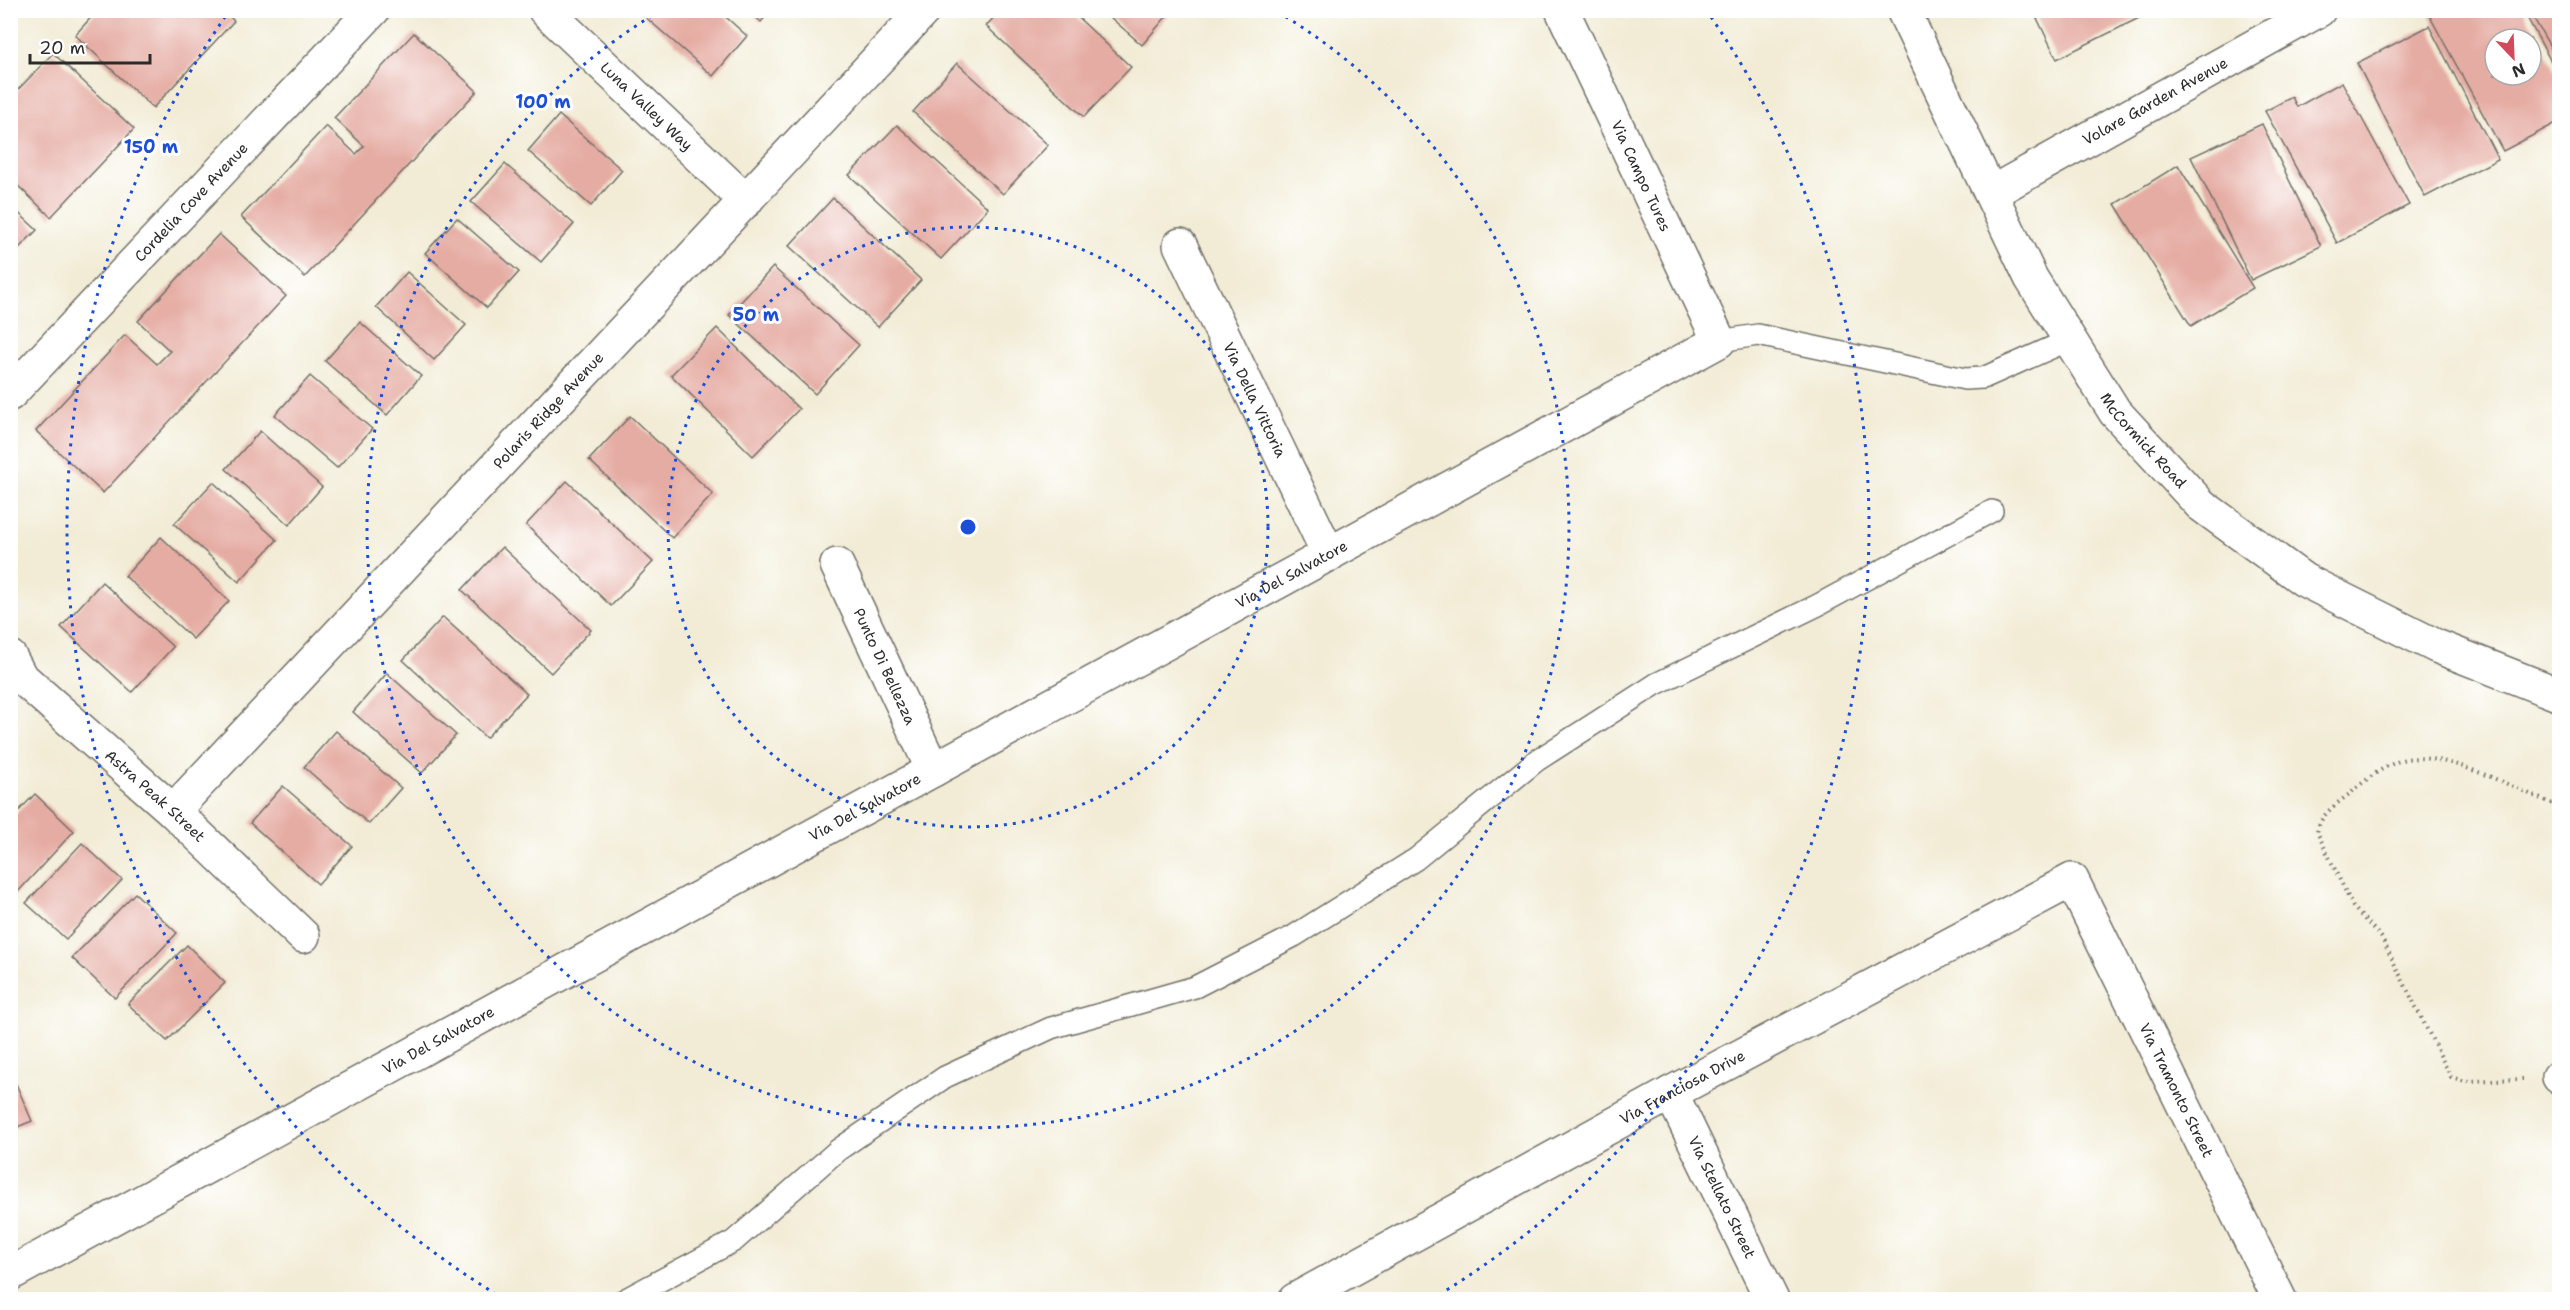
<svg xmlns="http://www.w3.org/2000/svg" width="2570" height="1310" font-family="'Shantell Sans',sans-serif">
<rect width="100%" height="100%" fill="#fff"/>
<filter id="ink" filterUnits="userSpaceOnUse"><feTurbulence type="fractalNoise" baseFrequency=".0167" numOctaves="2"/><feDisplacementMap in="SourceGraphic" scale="12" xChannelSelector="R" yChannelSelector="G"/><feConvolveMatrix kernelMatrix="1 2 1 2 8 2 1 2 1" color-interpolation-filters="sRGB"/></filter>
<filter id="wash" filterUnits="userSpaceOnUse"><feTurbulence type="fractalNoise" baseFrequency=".008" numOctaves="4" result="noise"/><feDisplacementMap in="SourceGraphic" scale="24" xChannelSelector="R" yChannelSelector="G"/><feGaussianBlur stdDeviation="1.35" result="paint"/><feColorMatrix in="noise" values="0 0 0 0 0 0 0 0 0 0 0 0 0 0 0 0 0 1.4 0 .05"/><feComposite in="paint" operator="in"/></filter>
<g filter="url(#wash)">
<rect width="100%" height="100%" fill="#f2ecd6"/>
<g id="blocks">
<!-- building -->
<g fill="#e5aca3" fill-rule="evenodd">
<path d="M98,10H223L234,21L153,108L75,35Z"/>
<path d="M647,10H718L747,36L713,76L643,15Z"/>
<path d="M748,10H771L761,22Z"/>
<path d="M1001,10H1070L1131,67L1084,117L986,26Z"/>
<path d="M1102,10H1172L1142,45Z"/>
<path d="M2033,10H2155L2057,59Z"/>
<path d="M2432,10H2523L2560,78V121L2503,151L2428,13ZM2495,39H2531V75H2495Z"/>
<path d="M2529,10H2560V64Z"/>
<path d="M2429,26L2498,159L2425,197L2357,63Z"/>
<path d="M414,33L477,91L305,277L241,217L326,126L356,154L364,146L334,118Z"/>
<path d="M53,53L134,129L51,217L15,183L10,187V98Z"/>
<path d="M957,63L1048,145L1003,194L913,112Z"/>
<path d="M2342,82L2409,205L2337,243L2265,111L2292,97L2297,107Z"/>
<path d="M559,115L622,170L591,206L528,151Z"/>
<path d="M2262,124L2321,246L2251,280L2191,157Z"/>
<path d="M897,125L988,208L941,259L849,175Z"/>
<path d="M505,164L574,224L541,262L471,202Z"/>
<path d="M2178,165L2253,288L2191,326L2115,204Z"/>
<path d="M833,198L921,280L878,327L789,246Z"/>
<path d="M10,205L37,230L10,257Z"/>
<path d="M457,218L519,272L487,308L425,253Z"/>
<path d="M219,234L286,296L103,493L36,431L125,335L157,364L170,351L138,321Z"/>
<path d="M773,267L859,345L815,394L729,315Z"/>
<path d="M407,272L466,325L434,360L376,307Z"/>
<path d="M360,322L421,376L387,415L325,361Z"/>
<path d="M717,328L799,409L753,456L671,375Z"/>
<path d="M310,376L372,429L337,468L275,415Z"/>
<path d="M630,416L713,494L672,538L589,460Z"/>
<path d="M260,431L322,487L289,525L226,469Z"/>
<path d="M567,481L653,562L611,606L526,525Z"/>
<path d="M213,482L277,540L239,582L174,524Z"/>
<path d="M161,537L229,601L193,639L125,576Z"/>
<path d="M502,547L591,630L551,673L462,590Z"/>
<path d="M102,582L173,647L132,692L61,627Z"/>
<path d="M443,617L527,694L486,738L403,660Z"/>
<path d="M387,673L456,735L422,773L353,712Z"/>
<path d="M336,731L401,788L369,824L304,767Z"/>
<path d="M283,786L352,846L318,884L250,823Z"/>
<path d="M35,794L74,831L15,895L10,891V820Z"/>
<path d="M82,843L122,880L66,939L26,903Z"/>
<path d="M135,893L177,933L115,998L72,958Z"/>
<path d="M187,945L225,983L167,1041L128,1004Z"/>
<path d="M10,1070L32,1121L10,1130Z"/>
</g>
</g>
</g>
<g filter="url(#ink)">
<use href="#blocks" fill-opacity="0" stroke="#716f67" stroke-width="1.5"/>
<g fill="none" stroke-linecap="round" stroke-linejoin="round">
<!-- service casing -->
<g stroke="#716f67" stroke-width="24">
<g id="service">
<path d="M1719,341L1758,335L1965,379L1983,378L2069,340"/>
<path d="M624,1300L734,1241L838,1150L945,1077L1051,1028L1195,987L1294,936L1416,859L1536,761L1656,684L1818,605L1992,511"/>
</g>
</g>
<!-- minor casing -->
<g stroke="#716f67" stroke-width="36">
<g id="minor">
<path id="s1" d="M545,10L746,201"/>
<path id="s2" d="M1991,193L2319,10"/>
<path id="s3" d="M1180,245L1329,555"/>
<path id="s4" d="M10,394L373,10"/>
<path id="s5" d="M837,565L933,770"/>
<path id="s6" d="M10,657L20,676L173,811L303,936"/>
<path id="s7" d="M173,811L924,10"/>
<path d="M2559,1077H2560"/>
<path id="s8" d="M1671,1093L1772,1300"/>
<path id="s9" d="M10,1274L1719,341L1562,10"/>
<path id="s10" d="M1295,1300L1671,1093L2072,880L2280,1300"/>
</g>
</g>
<!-- tertiary casing -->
<g stroke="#716f67" stroke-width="36">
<g id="tertiary">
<path id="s11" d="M1903,10L2031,278L2115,412L2201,505L2304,580L2436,646L2560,695"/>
</g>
</g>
<!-- path -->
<path stroke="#716f67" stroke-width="4" stroke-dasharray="1.5 4.5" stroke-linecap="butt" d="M2523,1079L2465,1081L2451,1077L2381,937L2353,907L2317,832C2320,814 2338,803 2352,792C2366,779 2384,766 2402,760C2445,749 2519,791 2560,807"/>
<!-- service -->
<use href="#service" stroke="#fff" stroke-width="21"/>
<!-- minor -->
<use href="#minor" stroke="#fff" stroke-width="33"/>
<!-- tertiary -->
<use href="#tertiary" stroke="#fff" stroke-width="33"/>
</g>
</g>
<!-- distance rings -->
<g fill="none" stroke="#1d4ed8" stroke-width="3" stroke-dasharray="3 6">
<circle cx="968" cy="527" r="300"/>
<path d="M1278 12A601 601 0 1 1 658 12"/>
<path d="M504 1299A901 901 0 0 1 225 17M1711 17A901 901 0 0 1 1432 1299"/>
</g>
<g text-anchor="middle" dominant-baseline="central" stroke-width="6" stroke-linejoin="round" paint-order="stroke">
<!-- street labels -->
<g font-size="15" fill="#2b2b2b" stroke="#fff">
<text stroke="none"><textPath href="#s2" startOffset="188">Volare Garden Avenue</textPath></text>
<text stroke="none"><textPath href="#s1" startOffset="140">Luna Valley Way</textPath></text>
<text transform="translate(1641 176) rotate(65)">Via Campo Tures</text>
<text stroke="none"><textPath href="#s4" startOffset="264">Cordelia Cove Avenue</textPath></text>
<text stroke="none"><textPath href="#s3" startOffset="172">Via Della Vittoria</textPath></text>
<text stroke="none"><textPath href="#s7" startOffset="549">Polaris Ridge Avenue</textPath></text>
<text stroke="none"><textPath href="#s11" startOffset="495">McCormick Road</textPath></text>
<text stroke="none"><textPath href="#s9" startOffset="1460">Via Del Salvatore</textPath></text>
<text stroke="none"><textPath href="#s5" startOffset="112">Punto Di Bellezza</textPath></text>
<text stroke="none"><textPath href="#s6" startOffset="202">Astra Peak Street</textPath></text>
<text stroke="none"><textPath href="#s9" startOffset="974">Via Del Salvatore</textPath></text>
<text stroke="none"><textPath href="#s9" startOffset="488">Via Del Salvatore</textPath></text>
<text stroke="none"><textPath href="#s10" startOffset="442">Via Franciosa Drive</textPath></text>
<text stroke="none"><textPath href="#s10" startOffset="1118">Via Tramonto Street</textPath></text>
<text stroke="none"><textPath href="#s8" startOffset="116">Via Stellato Street</textPath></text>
</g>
</g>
<circle cx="968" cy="527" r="9" fill="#1d4ed8" stroke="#fff" stroke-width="3"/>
<g font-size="18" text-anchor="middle" font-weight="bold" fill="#1d4ed8" stroke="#fff" stroke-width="6" stroke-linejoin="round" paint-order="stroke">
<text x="543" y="108">100 m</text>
<text x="151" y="153">150 m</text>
<text x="756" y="321">50 m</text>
</g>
<!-- margin -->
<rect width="2570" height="1310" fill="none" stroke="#fff" stroke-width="36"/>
<!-- north arrow -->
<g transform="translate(2513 57) rotate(157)"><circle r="28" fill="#ffffff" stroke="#aaaaaa" stroke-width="1.5"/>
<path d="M0-4.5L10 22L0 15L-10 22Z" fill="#d1495b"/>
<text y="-9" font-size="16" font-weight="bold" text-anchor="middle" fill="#2b2b2b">N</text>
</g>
<!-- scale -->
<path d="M30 54v9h120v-9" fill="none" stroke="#2b2b2b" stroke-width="3"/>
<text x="39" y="54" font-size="18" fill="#2b2b2b" stroke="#ffffff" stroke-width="4.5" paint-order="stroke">20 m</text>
</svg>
